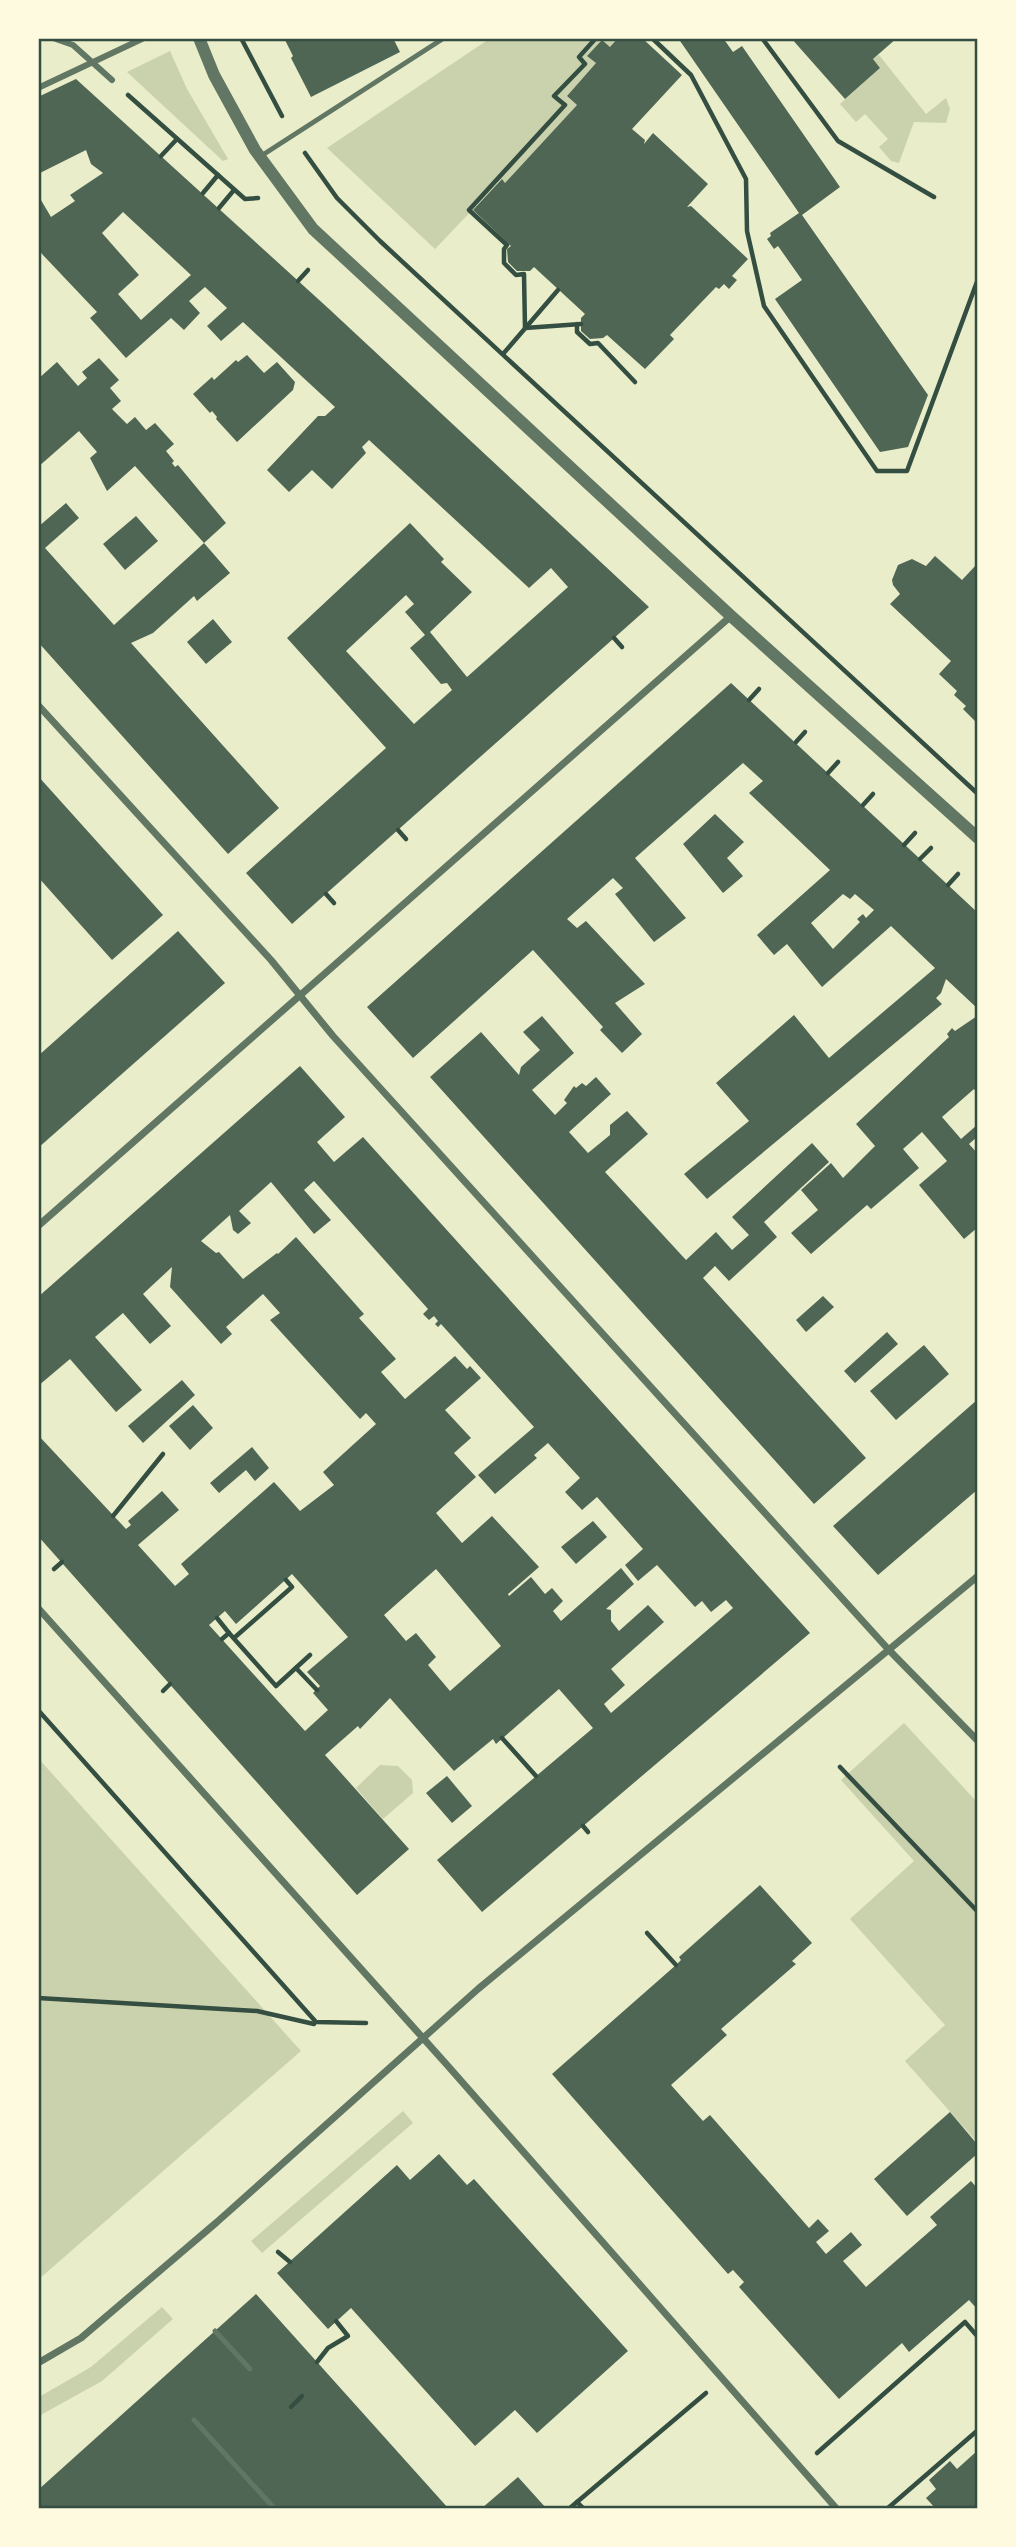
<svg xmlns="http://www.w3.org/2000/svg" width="1016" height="2547" font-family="Raleway,sans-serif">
<rect width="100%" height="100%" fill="#e9edc9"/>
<!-- green -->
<g fill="#cad2ad">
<path d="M489,39H618L610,47L602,40L588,56L596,63L567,96L577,105L505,183L501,180L435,249L327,148Z"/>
<path d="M170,51L187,89L228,159L223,161L127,72Z"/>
<path d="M879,55L926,114L946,98L950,109L946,123L914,122L899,163L891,161L879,147L888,139L865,114L856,122L840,104L880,68L873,59Z"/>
<path d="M904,1723L977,1802V2142L905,2061L945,2025L850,1919L914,1861L841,1780Z"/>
<path d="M39,1759L301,2051L39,2279Z"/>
<path d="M380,1765L398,1766L412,1780L413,1793L383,1819L356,1788Z"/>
<path d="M403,2111L413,2123L262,2253L251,2241Z"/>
<path d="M162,2307L173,2319L102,2381L39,2416V2397L91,2367Z"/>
</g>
<!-- building -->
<g fill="#4f6655" fill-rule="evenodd">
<path d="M284,38H393L400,52L311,97L291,58L293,56Z"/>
<path d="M618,38H642L682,75L632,129L645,140L644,144L653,133L708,184L687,207L691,206L748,259L732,276L737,280L729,289L724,284L719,289L716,287L670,335L674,339L645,369L607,335L603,338L590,339L581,331V318L585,314L534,267L530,271H517L508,262L507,249L511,246L473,210L502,179L505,183L577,105L567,96L596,63L587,56L602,40L610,47Z"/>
<path d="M678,38H723L733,52L742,46L840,187L802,215L928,395L908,447L880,452L775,299L802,280L778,246L774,249L767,239L771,236L770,233L799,213Z"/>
<path d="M791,38H897L873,59L880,68L845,99Z"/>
<path d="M76,79L328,308L649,607L292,924L246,873L386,748L287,638L410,523L444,559L441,562L472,592L430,632L467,677L568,587L551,568L529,588L369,440L362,447L366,453L332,489L312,470L289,492L267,470L318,416H325L335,407L243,322L221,341L207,326L227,308L205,287L189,301L200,313L184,330L171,318L126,358L90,318L97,312L42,254L38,248V195L51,217L75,201L70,195L103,173L91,164L86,150L38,174V97ZM123,212L191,275L141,320L118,294L139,275L102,233ZM406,595L414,604L405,612L425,635L410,648L441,684L447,683L452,690L414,724L346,651Z"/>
<path d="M247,355L264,373L277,362L295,382L293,390L237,442L216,419L217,417L212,411L210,413L193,394L212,377L214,380L236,360L238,362Z"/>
<path d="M99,358L119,380L110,388L121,401L112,409L127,424L135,417L146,430L155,423L174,444L166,451L174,461L172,463L175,467L178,465L226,523L204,543L135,466L107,491L90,458L97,452L79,431L38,467V379L57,362L78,386L87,378L82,372Z"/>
<path d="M66,503L79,518L45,548L114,625L204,543L230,573L197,601L194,596L153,633L131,643L279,808L228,854L38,642V527Z"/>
<path d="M136,516L158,541L125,570L103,544Z"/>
<path d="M935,556L962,580L977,564V723L963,709L966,706L954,695L957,691L939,674L951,661L890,604L900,594L893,585L892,580L898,565L912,559L926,566Z"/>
<path d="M213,619L232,642L206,664L187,642Z"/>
<path d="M731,683L977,912V1008L946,979L941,993L936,998L942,1004L707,1199L684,1174L749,1121L716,1083L794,1015L829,1058L935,968L891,926L822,987L787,944L774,955L757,935L830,870L749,793L763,781L743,763L635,858L686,918L654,942L615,894L623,888L613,878L567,919L577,928L586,921L645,984L615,1003L642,1034L622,1053L600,1030L603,1027L533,950L413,1058L367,1007ZM843,894L850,899L855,894L874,910L866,918L863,914L857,919L860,922L833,949L811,923Z"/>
<path d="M38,776L163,915L112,960L38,877Z"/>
<path d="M715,814L744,842L727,858L743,876L723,893L683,844Z"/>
<path d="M178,931L225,983L38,1148V1056Z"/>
<path d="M542,1016L574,1053L532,1090L555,1115L567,1103L564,1100L574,1086L576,1088L582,1083L586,1086L596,1077L611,1094L569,1132L588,1153L610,1135V1125L627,1111L648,1134L605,1172L686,1260L716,1232L732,1250L749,1235L732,1217L812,1143L829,1162L764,1222L777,1237L729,1281L715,1266L703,1278L866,1458L814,1504L430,1077L481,1032L519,1075L521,1067L540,1050L523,1032Z"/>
<path d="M977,1016V1093L974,1089L942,1117L961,1139L977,1125V1137L969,1144L977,1153V1228L964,1239L919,1185L947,1161L922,1132L903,1149L919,1168L871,1209L867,1205L811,1254L791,1233L818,1210L801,1190L831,1163L843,1178L875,1146L856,1124L949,1037L947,1034L952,1028L955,1031Z"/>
<path d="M300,1066L345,1117L317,1142L334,1162L363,1137L810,1633L482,1912L437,1860L593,1728L559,1689L496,1744L493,1739L454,1771L390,1698L360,1729L358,1726L325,1755L409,1849L357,1895L38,1536V1435L126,1529L131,1525L128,1521L162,1491L179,1510L138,1545L175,1586L189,1574L181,1564L274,1482L300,1511L334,1485L323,1472L376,1424L366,1413L360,1419L270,1320L280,1313L263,1294L226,1327L232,1334L221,1344L170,1287L172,1267L143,1294L171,1326L150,1344L123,1313L95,1337L142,1390L116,1412L70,1359L38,1386V1297ZM314,1181L428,1309L423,1314L429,1320L434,1316L438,1321L435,1324L438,1327L441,1324L534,1427L478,1475L495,1494L537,1458L534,1455L548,1443L580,1478L565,1492L582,1510L597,1497L643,1549L625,1565L638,1581L657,1565L695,1607L702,1601L711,1612L726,1600L733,1608L611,1713L604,1704L625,1685L611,1669L664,1622L648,1605L619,1631L611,1621V1610L606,1609L634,1584L621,1568L561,1621L553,1611L563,1601L552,1588L545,1594L531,1577L509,1596L508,1594L539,1567L492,1516L462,1543L436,1513L476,1477L454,1453L471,1438L445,1410L481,1378L470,1366L467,1369L455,1356L405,1399L381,1372L396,1359L359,1318L364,1314L296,1237L278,1254L277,1253L243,1279L219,1252L216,1253L201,1241L230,1215L233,1230L238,1234L251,1223L239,1211L271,1182L314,1234L331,1220L304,1190ZM436,1569L501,1646L450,1691L428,1665L436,1657L416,1633L406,1641L384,1615ZM292,1574L348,1637L307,1672L320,1686L313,1693L328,1710L305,1731L209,1625L225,1611L236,1624Z"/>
<path d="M823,1296L834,1307L806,1332L796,1320Z"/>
<path d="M887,1332L898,1344L855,1383L844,1371Z"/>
<path d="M924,1345L949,1374L896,1420L870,1391Z"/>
<path d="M182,1380L195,1395L143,1443L128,1426Z"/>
<path d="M977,1400V1490L878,1575L833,1526Z"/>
<path d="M193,1405L213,1428L190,1450L169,1426Z"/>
<path d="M252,1447L269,1468L255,1481L246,1470L219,1493L210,1483Z"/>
<path d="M593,1521L607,1537L576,1564L561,1547Z"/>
<path d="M447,1776L472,1806L452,1823L426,1793Z"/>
<path d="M760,1885L812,1943L792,1961L796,1964L721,2029L727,2035L671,2085L703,2121L710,2115L809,2228L818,2219L829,2231L816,2242L826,2254L851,2232L862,2245L843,2261L866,2287L937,2225L930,2217L971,2181L977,2188V2309L969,2300L909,2352L902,2343L839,2399L739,2287L744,2282L733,2270L728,2274L552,2074L676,1965L681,1960L679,1957Z"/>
<path d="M950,2112L977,2144V2154L907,2216L874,2179Z"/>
<path d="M439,2154L467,2185L474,2179L628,2351L537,2433L515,2410L475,2446L351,2308L328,2329L277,2273L397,2165L410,2180Z"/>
<path d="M256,2294L448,2508H38V2490Z"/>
<path d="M977,2451V2508H935L926,2498L936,2489L929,2480L950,2461L957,2469Z"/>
<path d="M518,2477L546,2508H482Z"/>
</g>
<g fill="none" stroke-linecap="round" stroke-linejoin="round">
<!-- path -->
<g stroke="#344e41" stroke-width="4.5">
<path d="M241,38L282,116"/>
<path d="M652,38L691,75L746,179L747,231L764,306L877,471H907L978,279"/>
<path d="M762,38L838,141L934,197"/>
<path d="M128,95L245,199L258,198"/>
<path d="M305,153L337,198L380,241L978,794"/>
<path d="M161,156L177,139"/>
<path d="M203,193L218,175"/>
<path d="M219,208L234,190"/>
<path d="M298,281L308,270"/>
<path d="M577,324V332L590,344L598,343L635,382"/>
<path d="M581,324L525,328L524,274L516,275L504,263V249L507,245L469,210L565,105L554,96L585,64L579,57L596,38"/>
<path d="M503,354L558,290"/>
<path d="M614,638L622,647"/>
<path d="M749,700L759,689"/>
<path d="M796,742L805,732"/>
<path d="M828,773L838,762"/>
<path d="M863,805L873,794"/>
<path d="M398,830L406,839"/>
<path d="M904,845L915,833"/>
<path d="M920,859L931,848"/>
<path d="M948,885L958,874"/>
<path d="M326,894L334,903"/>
<path d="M113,1516L163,1454"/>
<path d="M54,1569L62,1562"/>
<path d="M217,1618L229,1633"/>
<path d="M234,1638L292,1587L286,1580"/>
<path d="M222,1639L229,1633L276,1686L310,1655"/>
<path d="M296,1668L317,1690"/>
<path d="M163,1691L170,1684"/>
<path d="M38,1710L316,2022L366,2023"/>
<path d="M502,1738L536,1776"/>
<path d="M840,1767L978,1912"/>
<path d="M583,1826L588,1832"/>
<path d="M647,1933L676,1965"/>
<path d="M38,1998L257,2011L314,2024"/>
<path d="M278,2252L290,2262"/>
<path d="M317,2362L328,2348L348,2336L336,2321"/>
<path d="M291,2407L302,2396"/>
<path d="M817,2453L965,2322L978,2337"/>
<path d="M570,2508L577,2502"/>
<path d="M583,2508L577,2502L706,2393"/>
<path d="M888,2508L978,2430"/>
</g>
<!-- service -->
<g stroke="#617663" stroke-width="5">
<path d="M261,156L444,38"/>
<path d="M215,2331L250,2369"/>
<path d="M194,2420L274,2508"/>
</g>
<!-- pedestrian -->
<g stroke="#617663" stroke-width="6">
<path d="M53,38L73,45L112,80"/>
<path d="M38,88L144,38"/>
</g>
<!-- minor -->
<g stroke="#617663" stroke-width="7">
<path d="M38,705L271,960L333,1036L888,1649L978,1741"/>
<path d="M38,1226L731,616"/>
<path d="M38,1608L448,2066L836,2508"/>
<path d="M38,2363L81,2338L217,2222L478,1989L978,1576"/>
</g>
<!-- tertiary -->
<path stroke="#617663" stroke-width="12" d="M199,38L214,75L255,150L313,229L731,616L978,838"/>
</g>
<!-- border -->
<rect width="1016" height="2547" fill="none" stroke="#fefae0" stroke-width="80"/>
<rect x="40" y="40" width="936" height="2467" fill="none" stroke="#344e41" stroke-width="2.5"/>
</svg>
